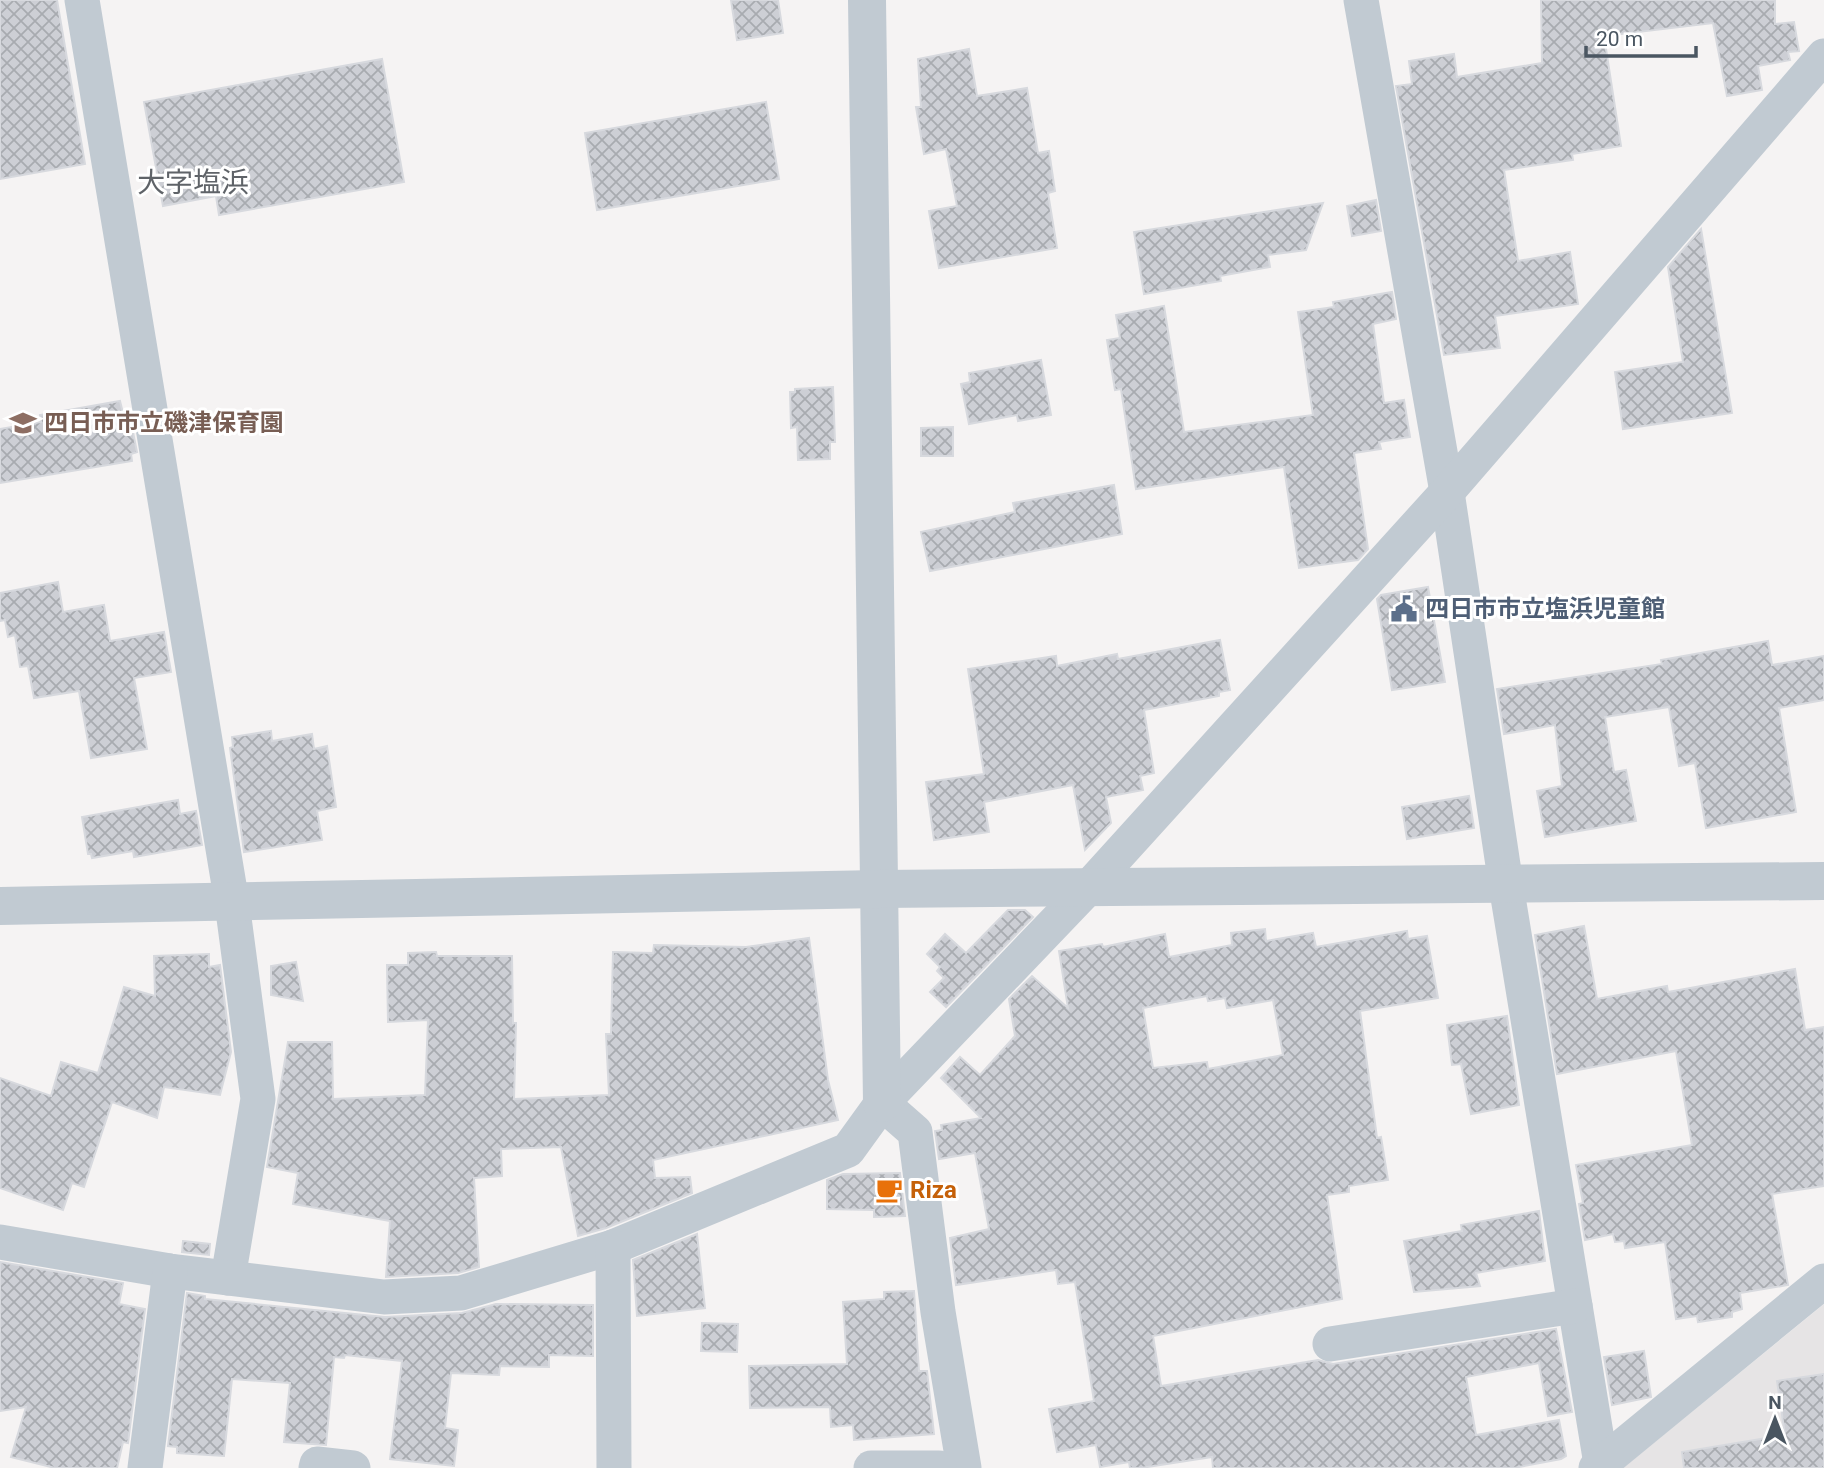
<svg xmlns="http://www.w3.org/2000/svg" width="1824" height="1468" font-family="Roboto,'Noto Sans JP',sans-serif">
<defs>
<pattern id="building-cross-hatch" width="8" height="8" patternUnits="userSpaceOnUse" patternTransform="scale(1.75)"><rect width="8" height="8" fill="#cdcfd5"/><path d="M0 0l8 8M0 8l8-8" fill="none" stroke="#a8abb0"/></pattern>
</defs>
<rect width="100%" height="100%" fill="#f5f3f3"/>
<!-- education -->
<path fill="#e6e4e5" d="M1824,1304V1468H1623Z"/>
<!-- building -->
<g fill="url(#building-cross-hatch)" stroke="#d7d9de" stroke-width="2" fill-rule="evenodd">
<path d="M0,0H57L85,164L0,179Z"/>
<path d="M731,0H778L783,33L737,40Z"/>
<path d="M1541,0H1775V24L1794,22L1799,51L1788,52L1790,60L1758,66L1762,90L1727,96L1713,23L1604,36L1621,146L1572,154L1573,160L1504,170L1518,261L1570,252L1578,304L1495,316L1500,348L1444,355L1396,86L1412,84L1409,61L1454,54L1457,77L1542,63Z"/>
<path d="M969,49L977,96L1027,88L1038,153L1049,151L1055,191L1048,193L1057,248L939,268L929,211L957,206L946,149L924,154L916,107H921L918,59Z"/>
<path d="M382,59L404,182L219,215L216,196L163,206L144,102Z"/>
<path d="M766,102L779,179L597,210L585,133Z"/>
<path d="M1376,200L1381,231L1352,236L1347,206Z"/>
<path d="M1323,203L1306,250L1268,255L1270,267L1220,276L1221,281L1144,294L1134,232Z"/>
<path d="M1701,229L1732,413L1623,429L1615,372L1683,362L1668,267Z"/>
<path d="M1392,292L1396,319L1373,324L1384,403L1404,400L1410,437L1379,442L1381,449L1354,453L1368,549L1358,560L1299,568L1284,467L1136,489L1121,389L1115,390L1107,340L1120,338L1116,315L1164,306L1184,432L1313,415L1298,312L1334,307L1333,302Z"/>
<path d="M1041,360L1051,415L1018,421L1017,415L969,424L961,384L970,382L969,373Z"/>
<path d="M833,387L835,442H830V459L798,460L797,427L791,428L790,392H795V389Z"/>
<path d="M120,401L123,413L129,412L137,452L131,454L132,461L0,483V429L41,422L40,415Z"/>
<path d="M953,427V456H921V428Z"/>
<path d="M1114,485L1122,534L930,571L921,532L1015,512L1013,503Z"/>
<path d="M58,582L63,612L104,605L110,641L164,632L171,672L134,678L147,749L91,758L79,691L34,698L28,666L20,667L15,635L8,637L5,620L0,621V593Z"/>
<path d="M1428,587L1445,682L1392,690L1377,599L1381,595Z"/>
<path d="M1220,640L1230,690L1219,692V696L1144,710L1154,773L1140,776L1143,790L1106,797L1111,823L1085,850L1073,785L984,802L989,832L934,840L926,782L984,774L968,669L1056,656L1057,666L1117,654L1118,659Z"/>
<path d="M1768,641L1772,665L1824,656V700L1779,708L1796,812L1706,828L1695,763L1679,766L1669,707L1605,717L1614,772L1626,770L1636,821L1545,837L1537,791L1562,786L1555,725L1504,734L1497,689L1662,664L1661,660Z"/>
<path d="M271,731L272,741L312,734L314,749L327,746L336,807L317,811L322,840L244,852L230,748L233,747L232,737Z"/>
<path d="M1469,796L1474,828L1407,839L1402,807Z"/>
<path d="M178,800L180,814L196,811L202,845L134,857L133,851L92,858L91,854H88L82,817Z"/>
<path d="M1008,910H1025L1033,917L946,1007L930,992L944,978L937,971L940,967L927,954L945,934L966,953Z"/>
<path d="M1584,926L1597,999L1667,986L1668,992L1795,969L1805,1030L1824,1027V1186L1772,1194L1788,1285L1740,1293L1742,1309L1732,1312V1317L1698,1322L1697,1316L1676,1319L1665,1242L1625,1248L1624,1241L1615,1242L1613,1234L1585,1240L1579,1204L1583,1203L1576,1165L1692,1145L1676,1051L1557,1074L1535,935Z"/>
<path d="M1265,929L1266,941L1313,933L1316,947L1407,931L1408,939L1427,936L1438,998L1360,1011L1377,1138L1381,1137L1388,1180L1349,1186V1192L1327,1195L1342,1299L1153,1336L1161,1386L1318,1360L1333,1364L1556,1329L1572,1412L1548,1416L1539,1363L1466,1377L1476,1435L1559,1420L1566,1456L1561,1459L1514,1468H1213L1212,1457L1141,1468H1130L1129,1462L1100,1467L1096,1445L1057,1452L1049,1409L1094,1401L1075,1282L1058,1284L1056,1270L956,1285L950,1238L989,1229L975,1153L939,1159L935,1131L942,1130L941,1125L981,1118L941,1078L960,1057L980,1075L1015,1036L1009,999L1032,976L1068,1008L1059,951L1102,944L1103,947L1165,934L1169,957L1232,945L1231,933ZM1207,996L1208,1001L1225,998L1227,1008L1273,1000L1283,1055L1208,1069L1207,1062L1153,1068L1143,1008Z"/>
<path d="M809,938L828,1080L838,1120L653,1160L655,1178L690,1177L692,1193L606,1228L578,1236L561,1147L501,1149L502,1176L474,1178L479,1267L458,1273L386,1277L390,1221L293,1204L298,1173L267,1167L288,1042H332L333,1099L425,1095L428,1020L388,1022L387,965H408V953L436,952L437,956H512L513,1023H516L514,1099L609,1095L606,1034H611L613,952L653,953L654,945L746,947Z"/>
<path d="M209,954V967L220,965L231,1052L220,1095L164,1087L157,1118L112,1102L84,1187L72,1183L63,1210L0,1188V1078L51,1096L61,1062L98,1073L124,987L155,996L154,956Z"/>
<path d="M296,962L303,1001L271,995V966Z"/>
<path d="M1507,1016L1519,1105L1471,1114L1461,1064L1452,1065L1447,1025Z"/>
<path d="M900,1173L905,1216L874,1217V1210L827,1209V1180L843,1174Z"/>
<path d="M1539,1211L1545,1261L1476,1273L1480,1286L1414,1292L1404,1241L1462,1231L1461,1225Z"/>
<path d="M697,1234L705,1308L637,1316L633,1260Z"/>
<path d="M183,1241L210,1244L209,1255L182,1252Z"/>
<path d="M0,1262L123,1283L119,1304L145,1309L128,1443L123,1442L117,1468H55L11,1457L26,1407L0,1411Z"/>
<path d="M914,1291L919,1371H927L934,1434L854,1440L853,1425L831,1427L830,1407L750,1408L749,1366L847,1364L843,1302L884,1299V1292Z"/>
<path d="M187,1293L205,1296V1299L385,1317L462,1313L496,1304L593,1305V1356L549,1355V1367L500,1366L499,1375L451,1373L445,1428L458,1430L454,1466L390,1459L402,1361L345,1355L344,1358L334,1357L326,1445L284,1442L290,1383L232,1379L224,1456L177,1453V1447L168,1446Z"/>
<path d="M702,1323L738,1324L737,1352L701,1351Z"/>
<path d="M1644,1351L1651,1397L1612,1405L1604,1357Z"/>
<path d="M1824,1374V1468H1684L1682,1452L1785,1435L1777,1381Z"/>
</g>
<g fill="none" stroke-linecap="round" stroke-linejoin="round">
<!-- minor -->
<g stroke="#c1cad2" stroke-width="35">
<path d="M82,0L232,903L258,1099L228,1278"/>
<path d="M1361,0L1447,492L1506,885L1601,1464"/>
<path d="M882,1103L915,1132L938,1312L964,1468"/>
<path d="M0,1242L170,1271L384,1297L461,1293L613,1247L848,1150L882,1103L1088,888L1447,492L1824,56"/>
<path d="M613,1247L614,1468"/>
<path d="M1330,1344L1575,1306"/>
<path d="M145,1468L170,1271"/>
<path d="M316,1468L317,1464L353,1468"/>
<path d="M871,1468H939"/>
<path d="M1596,1468L1824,1281"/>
</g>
<!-- tertiary -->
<g stroke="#c1cad2" stroke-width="38">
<path d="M867,0L882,1103"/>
<path d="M0,906L879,889L1824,881"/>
</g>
</g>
<!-- icons -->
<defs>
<g id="school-bare" transform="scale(2.1)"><path d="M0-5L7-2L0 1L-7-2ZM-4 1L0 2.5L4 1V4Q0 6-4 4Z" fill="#8d6e63" stroke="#fff" stroke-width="2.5" paint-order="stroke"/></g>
<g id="civic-bare" transform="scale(2.1)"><path d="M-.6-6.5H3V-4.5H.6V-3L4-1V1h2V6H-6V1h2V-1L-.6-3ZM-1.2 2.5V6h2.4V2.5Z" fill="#5c6f8a" stroke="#fff" stroke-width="2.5" paint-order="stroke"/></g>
<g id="cafe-bare" transform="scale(2.1)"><path d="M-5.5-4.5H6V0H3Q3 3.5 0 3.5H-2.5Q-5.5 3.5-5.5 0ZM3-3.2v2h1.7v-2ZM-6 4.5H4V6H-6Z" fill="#e8710a" stroke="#fff" stroke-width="2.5" paint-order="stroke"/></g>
</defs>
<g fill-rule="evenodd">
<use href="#school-bare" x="23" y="423"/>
<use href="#civic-bare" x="1404" y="609"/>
<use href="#cafe-bare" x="889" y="1190"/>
</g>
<g text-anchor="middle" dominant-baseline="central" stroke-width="6" stroke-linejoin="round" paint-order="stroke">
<!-- education labels -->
<g font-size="24" font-weight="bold" fill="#785e54" stroke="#fff" text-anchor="start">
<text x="44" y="423">四日市市立磯津保育園</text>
</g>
<!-- service labels -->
<g font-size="24" font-weight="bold" fill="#4e5e75" stroke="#fff" text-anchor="start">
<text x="1425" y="609">四日市市立塩浜児童館</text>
</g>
<!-- food labels -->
<g font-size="24" font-weight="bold" fill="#c56008" stroke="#fff" text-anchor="start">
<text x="910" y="1190">Riza</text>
</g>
<!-- quarter labels -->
<g font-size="28" fill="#5f6368" stroke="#fff">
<text x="193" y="182">大字塩浜</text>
</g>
</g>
<!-- north arrow -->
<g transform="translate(1775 1419)" stroke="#ffffff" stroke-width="5" paint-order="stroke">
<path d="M0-5L12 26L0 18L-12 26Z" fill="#4a5661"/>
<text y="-10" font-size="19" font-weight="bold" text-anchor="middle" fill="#4a5661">N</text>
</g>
<!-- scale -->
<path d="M1586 46v10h110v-10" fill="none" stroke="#4a5661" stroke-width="3.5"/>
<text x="1596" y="46" font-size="21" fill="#4a5661" stroke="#ffffff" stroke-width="5" paint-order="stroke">20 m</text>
</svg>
